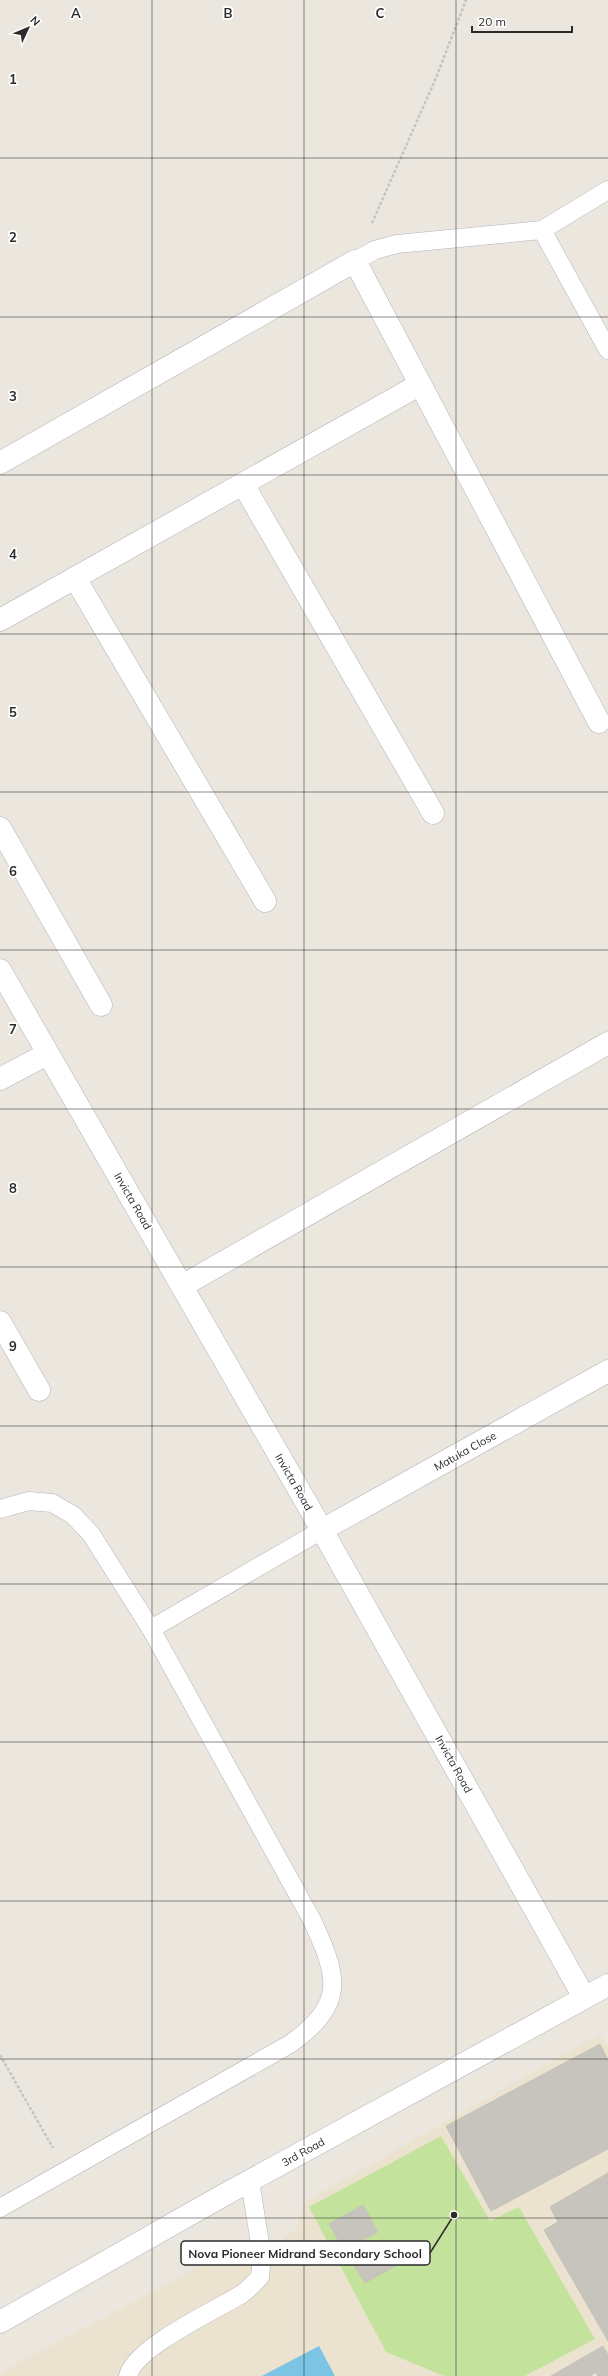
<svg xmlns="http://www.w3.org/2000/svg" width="608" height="2376" font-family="Mulish,sans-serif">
<rect width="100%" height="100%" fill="#ebe6de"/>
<!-- education -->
<path fill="#ebe3cf" d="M600,2034L608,2047V2376H0V2373L212,2260L242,2266L262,2256L296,2229L305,2202Z"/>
<!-- pitch -->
<path fill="#c3e39d" d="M441,2136L490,2221L519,2207L595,2339L525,2376H444L386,2352L309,2207Z"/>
<!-- water -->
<path fill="#7bc4e4" d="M319,2346L335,2376H262Z"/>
<!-- building -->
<g fill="#c7c4bd" stroke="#c7c2b8">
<path d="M600,2044L608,2060V2149L491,2211L446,2126Z"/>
<path d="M608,2173V2341L544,2230L558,2222L550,2207Z"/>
<path d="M363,2205L378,2232L344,2250L329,2224Z"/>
<path d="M383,2240L397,2265L365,2283L350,2259Z"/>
<path d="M603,2346L608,2355V2376H598L596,2372L590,2376H551Z"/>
</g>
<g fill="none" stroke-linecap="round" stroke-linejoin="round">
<!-- service casing -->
<g stroke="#b2b4bd" stroke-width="19">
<g id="service">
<path d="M542,230L608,350"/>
<path d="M355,261L375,250L397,244L542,230L608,190"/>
<path d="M0,1509L29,1501L52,1503L73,1515L91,1534L151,1629L312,1920C338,1977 347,2003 290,2044L0,2208"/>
<path d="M151,1629L322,1530"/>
<path d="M128,2376C135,2347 216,2310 242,2294C249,2289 254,2283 260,2277L262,2256L250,2181"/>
</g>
</g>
<!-- minor casing -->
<g stroke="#b2b4bd" stroke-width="23">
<g id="minor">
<path d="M0,463L355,261L599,722"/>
<path d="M243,484L433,813"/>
<path d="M75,578L265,901"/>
<path d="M0,620L419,385"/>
<path d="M0,828L101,1005"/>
<path d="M0,970L322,1530L584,1997"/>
<path d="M0,1079L47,1054"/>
<path d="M182,1286L608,1043"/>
<path d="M0,1322L39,1390"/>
<path d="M322,1530L608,1371"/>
</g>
</g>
<!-- tertiary casing -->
<g stroke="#b2b4bd" stroke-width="23">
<path id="tertiary" d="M0,2322L222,2196L608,1985"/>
</g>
<!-- path -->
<g stroke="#c4c4c4" stroke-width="2.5" stroke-dasharray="3 2" stroke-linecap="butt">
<path d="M372,223L436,78L466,0"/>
<path d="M0,2055L53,2148"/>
</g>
<!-- service -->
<use href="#service" stroke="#fff" stroke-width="18"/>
<!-- minor -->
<use href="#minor" stroke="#fff" stroke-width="22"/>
<!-- tertiary -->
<use href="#tertiary" stroke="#fff" stroke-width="22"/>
</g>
<!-- grid -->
<path fill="none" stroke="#2b2b2b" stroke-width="1" stroke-opacity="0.55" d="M152,0V2376M304,0V2376M456,0V2376M0,158H608M0,317H608M0,475H608M0,634H608M0,792H608M0,950H608M0,1109H608M0,1267H608M0,1426H608M0,1584H608M0,1742H608M0,1901H608M0,2059H608M0,2218H608"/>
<g text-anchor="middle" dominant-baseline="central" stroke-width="3.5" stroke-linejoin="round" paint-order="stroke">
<!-- street labels -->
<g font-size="11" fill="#2b2b2b" stroke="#fff">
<text transform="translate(133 1201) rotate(60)">Invicta Road</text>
<text transform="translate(465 1451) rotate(-29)">Matuka Close</text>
<text transform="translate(294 1482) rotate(60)">Invicta Road</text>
<text transform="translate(454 1764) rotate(61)">Invicta Road</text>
<text transform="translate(303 2152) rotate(-29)">3rd Road</text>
</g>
</g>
<g font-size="13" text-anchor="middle" font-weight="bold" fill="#2b2b2b" stroke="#fff" stroke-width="3.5" stroke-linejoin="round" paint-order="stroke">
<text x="76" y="18">A</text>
<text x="228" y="18">B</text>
<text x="380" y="18">C</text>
<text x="13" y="84">1</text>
<text x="13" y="242">2</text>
<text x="13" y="401">3</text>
<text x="13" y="559">4</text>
<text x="13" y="717">5</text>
<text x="13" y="876">6</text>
<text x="13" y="1034">7</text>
<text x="13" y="1193">8</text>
<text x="13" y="1351">9</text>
</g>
<!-- callouts -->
<path fill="none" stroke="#2b2b2b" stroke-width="1.5" d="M454 2215L430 2253"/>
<circle fill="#2b2b2b" stroke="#fff" stroke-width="1.5" cx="454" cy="2215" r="4"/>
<rect fill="#fff" stroke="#2b2b2b" stroke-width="1.5" x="181" y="2241" width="249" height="24" rx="4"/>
<g font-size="12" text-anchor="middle" font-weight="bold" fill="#2b2b2b">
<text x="305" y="2258">Nova Pioneer Midrand Secondary School</text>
</g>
<!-- north arrow -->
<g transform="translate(28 28) rotate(46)" stroke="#ffffff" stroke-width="3" paint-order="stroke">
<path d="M0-3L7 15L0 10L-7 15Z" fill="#2b2b2b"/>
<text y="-6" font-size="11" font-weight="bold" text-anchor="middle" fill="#2b2b2b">N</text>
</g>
<!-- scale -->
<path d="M472 26v6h100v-6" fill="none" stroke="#2b2b2b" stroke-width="2"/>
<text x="478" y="26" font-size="12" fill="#2b2b2b" stroke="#ffffff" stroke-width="3" paint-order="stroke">20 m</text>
</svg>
